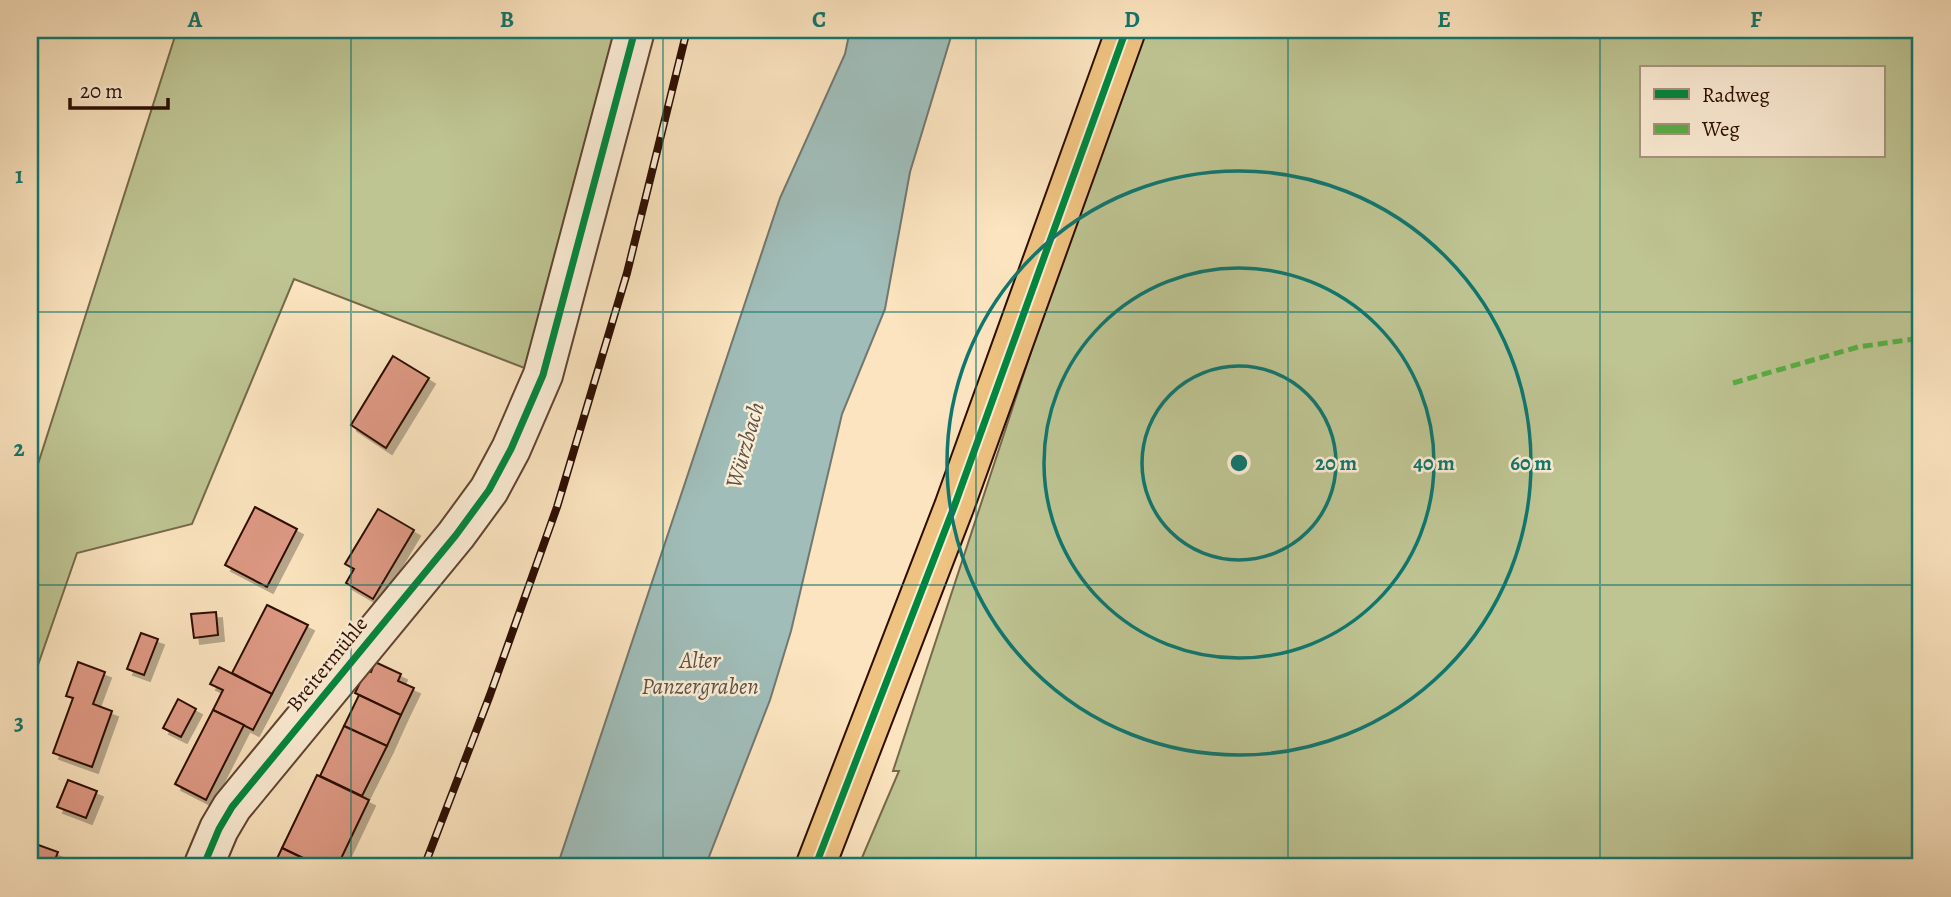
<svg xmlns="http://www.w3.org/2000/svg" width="1951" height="897" font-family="Alegreya,serif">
<defs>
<filter id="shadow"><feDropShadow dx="6" dy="6" stdDeviation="0" flood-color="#0004"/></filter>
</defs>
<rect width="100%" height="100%" fill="#fbe4bf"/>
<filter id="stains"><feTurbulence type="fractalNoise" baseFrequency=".00286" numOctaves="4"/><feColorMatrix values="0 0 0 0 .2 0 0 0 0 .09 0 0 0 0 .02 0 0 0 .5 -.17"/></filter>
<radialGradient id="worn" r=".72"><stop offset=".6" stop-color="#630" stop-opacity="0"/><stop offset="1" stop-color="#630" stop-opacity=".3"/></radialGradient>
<!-- green -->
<g fill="#bec492" stroke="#76684a" stroke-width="2" fill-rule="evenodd">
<path d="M177,30H632L553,379L294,279L192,524L77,553L30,688V489Z"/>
<path d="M1137,30H1921V867H858L899,771H893ZM1641,68H1883V156H1641Z"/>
</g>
<!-- water -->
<path fill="#a0bdb9" stroke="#727770" stroke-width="2" d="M850,30H953L910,172L885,309L842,414L791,631L770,700L705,867H557L780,198L845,54Z"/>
<!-- building -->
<g fill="#de9984" stroke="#2d0d02" stroke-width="2" filter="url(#shadow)">
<path d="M393,356L429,378L386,448L351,425Z"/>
<path d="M255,507L297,529L267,587L225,565Z"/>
<path d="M378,509L414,530L373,599L346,583L354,569L345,564Z"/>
<path d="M267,605L308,625L272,694L232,673Z"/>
<path d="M216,612L218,635L194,638L191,614Z"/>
<path d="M141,633L158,639L144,675L127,669Z"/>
<path d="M78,662L105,672L93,704L112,711L92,767L53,753L73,698L66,696Z"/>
<path d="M375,662L401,674L398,681L414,688L401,715L355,693L366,670L371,672Z"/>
<path d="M219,667L272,694L253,730L213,710L223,690L210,684Z"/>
<path d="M359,695L401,715L387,746L344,726Z"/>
<path d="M178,699L196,709L181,737L163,728Z"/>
<path d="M213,710L244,725L206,800L175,784Z"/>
<path d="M344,726L387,746L362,796L320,776Z"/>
<path d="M317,775L369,800L337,867H322L282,848Z"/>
<path d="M68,780L97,791L86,818L57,807Z"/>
<path d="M30,842L58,852L52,867H30Z"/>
<path d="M282,848L317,865L316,867H273Z"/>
</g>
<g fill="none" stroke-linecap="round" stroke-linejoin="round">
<!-- minor casing -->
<g stroke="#604331" stroke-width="42">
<path id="minor" d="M203,867L219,829L232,807L456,535L489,490L511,449L543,375L635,30"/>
</g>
<!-- major casing -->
<g stroke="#2d0d02" stroke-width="42">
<path id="major" d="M815,867L954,507L1126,30"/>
</g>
<!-- minor -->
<use href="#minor" stroke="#fcedd5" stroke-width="38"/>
<!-- major -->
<use href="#major" stroke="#eec280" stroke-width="38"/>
<!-- rail casing -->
<g stroke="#2d0d02" stroke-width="8">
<path id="rail" d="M424,867L490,695L557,507L627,273L687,30"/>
</g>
<!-- rail -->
<use href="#rail" stroke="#fcedd5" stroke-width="5" stroke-dasharray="16" stroke-linecap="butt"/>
<!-- quiet -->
<path stroke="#56b044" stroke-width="5" stroke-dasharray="10 5" stroke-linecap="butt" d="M1733,383L1858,347L1921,338"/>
<!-- cycleway casing -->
<g stroke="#fcedd5" stroke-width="11">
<g id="cycleway">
<path d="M203,867L219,829L232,807L456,535L489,490L511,449L543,375L635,30"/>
<path d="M815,867L954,507L1126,30"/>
</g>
</g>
<!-- cycleway -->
<use href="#cycleway" stroke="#00873e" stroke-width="7"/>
</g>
<!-- grid -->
<path fill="none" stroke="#0f766e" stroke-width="2" stroke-opacity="0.55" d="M351,30V867M663,30V867M976,30V867M1288,30V867M1600,30V867M30,312H1921M30,585H1921"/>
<!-- distance rings -->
<g fill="none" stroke="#0f766e" stroke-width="3.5">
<circle cx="1239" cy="463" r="97"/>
<circle cx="1239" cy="463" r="195"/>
<circle cx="1239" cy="463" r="292"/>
</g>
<g text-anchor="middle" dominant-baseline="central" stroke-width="5" stroke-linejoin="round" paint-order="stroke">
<!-- street labels -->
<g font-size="21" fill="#2d0d02" stroke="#fcedd5">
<text transform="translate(327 664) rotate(-51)">Breitermühle</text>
</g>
<!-- water labels -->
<g font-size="23" font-style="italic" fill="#5b534b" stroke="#fcedd5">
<text transform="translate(745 445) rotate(-74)">Würzbach</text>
<text x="700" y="660">Alter<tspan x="700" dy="26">Panzergraben</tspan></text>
</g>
</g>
<circle cx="1239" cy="463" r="10" fill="#0f766e" stroke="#fcedd5" stroke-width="3.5"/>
<g font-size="21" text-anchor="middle" font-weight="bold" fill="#0f766e" stroke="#fcedd5" stroke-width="5" stroke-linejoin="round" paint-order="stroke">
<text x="1336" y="470">20 m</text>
<text x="1434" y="470">40 m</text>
<text x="1531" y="470">60 m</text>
</g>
<!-- margin -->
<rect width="1951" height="897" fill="none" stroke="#fbe4bf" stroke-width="77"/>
<!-- legend -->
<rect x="1640" y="66" width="245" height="91" fill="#fcedd5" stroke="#a99381" stroke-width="2"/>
<rect x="1654" y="89" width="35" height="10" fill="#00873e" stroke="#a99381" stroke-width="2"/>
<text x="1702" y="102" font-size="21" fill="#2d0d02">Radweg</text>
<rect x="1654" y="124" width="35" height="10" fill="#56b044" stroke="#a99381" stroke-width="2"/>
<text x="1702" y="136" font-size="21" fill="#2d0d02">Weg</text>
<!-- scale -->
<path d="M70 98v10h98v-10" fill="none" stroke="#2d0d02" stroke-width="3.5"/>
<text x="80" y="98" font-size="21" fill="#2d0d02" stroke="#fcedd5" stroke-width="5" paint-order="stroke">20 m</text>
<rect x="38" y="38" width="1874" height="820" fill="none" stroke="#0f766e" stroke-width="2.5"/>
<g font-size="23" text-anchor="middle" font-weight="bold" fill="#0f766e">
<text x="195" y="27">A</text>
<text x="507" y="27">B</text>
<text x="819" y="27">C</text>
<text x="1132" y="27">D</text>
<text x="1444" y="27">E</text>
<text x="1756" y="27">F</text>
<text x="19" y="183">1</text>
<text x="19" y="456">2</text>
<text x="19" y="730">3</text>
</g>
<rect width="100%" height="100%" filter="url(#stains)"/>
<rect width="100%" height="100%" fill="url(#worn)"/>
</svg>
